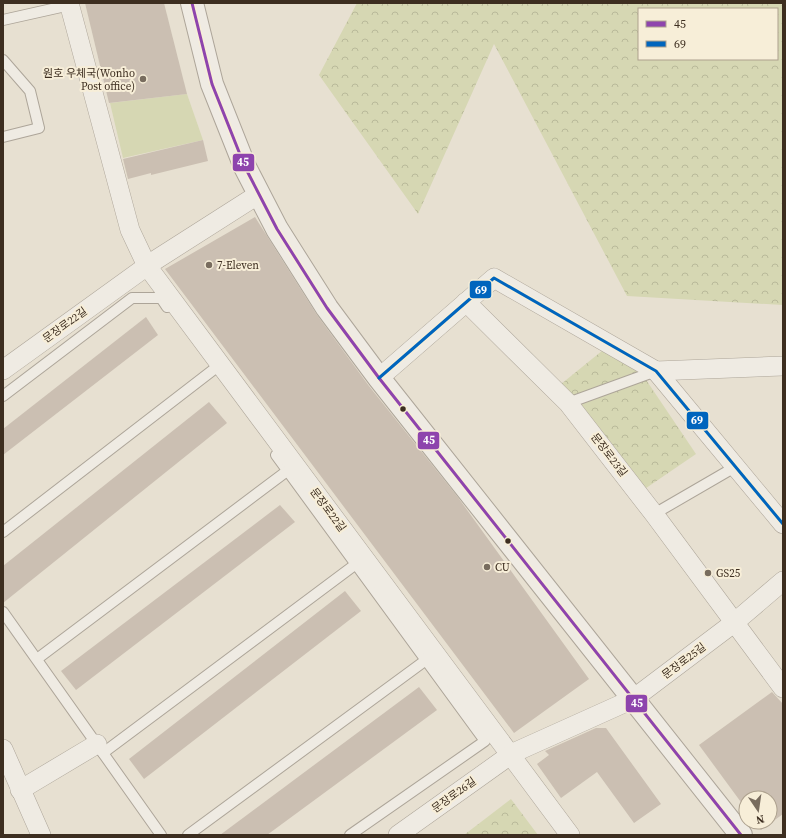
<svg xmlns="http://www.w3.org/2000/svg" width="786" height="838" font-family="'Source Serif 4','Noto Sans KR',serif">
<defs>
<pattern id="forest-crowns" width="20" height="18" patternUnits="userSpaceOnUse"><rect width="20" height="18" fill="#d6d7b3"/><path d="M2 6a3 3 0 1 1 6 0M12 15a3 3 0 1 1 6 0" fill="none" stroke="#b9b99a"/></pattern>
</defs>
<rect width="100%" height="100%" fill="#e7e0d1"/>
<!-- green -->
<path fill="#d6d7b3" d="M187,94L203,140L123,158L110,103Z"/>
<!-- forest -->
<g fill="url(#forest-crowns)" fill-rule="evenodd">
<path d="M357,3H783V305L627,296L494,44L418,214L319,75ZM639,9H777V59H639Z"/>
<path d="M608,346L632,359L696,454L633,497L550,393Z"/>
<path d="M511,799L538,835H464Z"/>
</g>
<!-- building -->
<g fill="#cbbfb2">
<path d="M85,3H164L187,94L109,103Z"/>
<path d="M203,140L208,161L151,175V173L128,179L123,159Z"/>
<path d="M255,217L317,315L369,386L457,496L589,679L514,733L165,269Z"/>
<path d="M146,317L158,335L3,455V429Z"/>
<path d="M209,402L227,423L3,603V566Z"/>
<path d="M280,505L295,522L76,690L61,671Z"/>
<path d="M345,591L361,611L144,779L129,759Z"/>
<path d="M419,687L437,710L267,835H220Z"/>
<path d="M772,692L783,704V814L761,830L755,822H770V798H746V809L699,745Z"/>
<path d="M596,728H606L661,804L634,823L597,772L561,798L537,764L549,755L545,751Z"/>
</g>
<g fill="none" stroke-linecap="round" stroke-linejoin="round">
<!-- service casing -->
<g stroke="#ada599" stroke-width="12">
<g id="service">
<path d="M3,20L70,5"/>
<path d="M3,60L30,91L39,128L3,137"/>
<path d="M3,396L132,298H161L167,307"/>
<path d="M568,403L656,371"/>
<path d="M276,455L485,741L350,835"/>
<path d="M654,514L735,467"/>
<path d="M3,532L213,370"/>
<path d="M3,612L161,835"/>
<path d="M37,659L287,471"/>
<path d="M103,753L356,564"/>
<path d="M188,835L426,660"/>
</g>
</g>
<!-- minor casing -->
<g stroke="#ada599" stroke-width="20">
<g id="minor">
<path d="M69,3L130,230L147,266L570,835"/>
<path d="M466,302L568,403L654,514L783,688"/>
<path d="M3,370L154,261L259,194"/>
<path d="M656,371L783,366"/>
<path d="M379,378L494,278L656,371L783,524"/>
<path d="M3,749L41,835"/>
<path d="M20,790L97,744"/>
<path d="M398,835L513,753L633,699L735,622L783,581"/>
</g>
</g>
<!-- tertiary casing -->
<g stroke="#ada599" stroke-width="24">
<path id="tertiary" d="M192,3L212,84L245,167L277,229L327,308L379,378L741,835"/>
</g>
<!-- service -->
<use href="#service" stroke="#efebe3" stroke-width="10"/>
<!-- minor -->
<use href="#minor" stroke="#efebe3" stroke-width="19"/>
<!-- tertiary -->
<use href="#tertiary" stroke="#efebe3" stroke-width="22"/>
<!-- bus-1 casing -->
<g stroke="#f7eed8" stroke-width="6">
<path id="bus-1" d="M192,3L212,84L245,167L277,229L327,308L379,378L741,835"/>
</g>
<!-- bus-2 casing -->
<g stroke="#f7eed8" stroke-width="6">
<path id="bus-2" d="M379,378L494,278L656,371L783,524"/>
</g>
<!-- bus-1 -->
<use href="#bus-1" stroke="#8e44ad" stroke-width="3"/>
<!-- bus-2 -->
<use href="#bus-2" stroke="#0065bd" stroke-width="3"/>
</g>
<!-- markers -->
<g fill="#786c5e" stroke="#f7eed8" stroke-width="1.5">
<circle cx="143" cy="79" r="4"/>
<circle cx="209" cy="265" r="4"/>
<circle cx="487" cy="567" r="4"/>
<circle cx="708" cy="573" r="4"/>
</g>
<g fill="#3d2e20" stroke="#f7eed8" stroke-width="1.5">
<circle cx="403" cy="409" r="3.5"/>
<circle cx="508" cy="541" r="3.5"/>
</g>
<g text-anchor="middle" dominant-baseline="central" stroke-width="4" stroke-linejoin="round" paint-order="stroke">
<!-- poi labels -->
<g font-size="11" fill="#3d2e20" stroke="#f7eed8" text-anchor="start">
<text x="135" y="73" text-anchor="end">원호 우체국(Wonho<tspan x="135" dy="13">Post office)</tspan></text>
<text x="217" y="265">7-Eleven</text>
<text x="495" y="567">CU</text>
<text x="716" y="573">GS25</text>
</g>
<!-- street labels -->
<g font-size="11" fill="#3d2e20" stroke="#f7eed8">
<text transform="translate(65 325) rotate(-36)">문장로22길</text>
<text transform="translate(609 455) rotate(52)">문장로23길</text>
<text transform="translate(328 510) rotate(53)">문장로22길</text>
<text transform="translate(684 661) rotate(-37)">문장로25길</text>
<text transform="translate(454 795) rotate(-36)">문장로26길</text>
</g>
</g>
<g stroke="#f7eed8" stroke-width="1.5">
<rect x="232" y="153" width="23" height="19" rx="4" fill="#8e44ad"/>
<rect x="469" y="280" width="23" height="19" rx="4" fill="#0065bd"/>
<rect x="686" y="411" width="23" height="19" rx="4" fill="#0065bd"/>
<rect x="417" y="431" width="23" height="19" rx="4" fill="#8e44ad"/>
<rect x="625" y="694" width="23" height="19" rx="4" fill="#8e44ad"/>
</g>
<g font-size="11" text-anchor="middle" font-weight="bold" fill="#fff">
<text x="243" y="166">45</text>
<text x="481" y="294">69</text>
<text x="697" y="424">69</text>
<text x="429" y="444">45</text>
<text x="637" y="707">45</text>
</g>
<!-- border -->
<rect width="786" height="838" fill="none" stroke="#3d2e20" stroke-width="8"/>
<!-- legend -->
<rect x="638" y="8" width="140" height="52" fill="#f7eed8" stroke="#ada18e"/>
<rect x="646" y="21" width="20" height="6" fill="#8e44ad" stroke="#ada18e"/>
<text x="674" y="28" font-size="12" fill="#3d2e20">45</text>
<rect x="646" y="41" width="20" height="6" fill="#0065bd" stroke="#ada18e"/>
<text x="674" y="48" font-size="12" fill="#3d2e20">69</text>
<!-- north arrow -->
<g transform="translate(758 810) rotate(167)"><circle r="19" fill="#f7eed8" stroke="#ada18e"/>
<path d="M0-3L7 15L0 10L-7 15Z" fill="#786c5e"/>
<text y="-6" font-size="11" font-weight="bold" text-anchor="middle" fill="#3d2e20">N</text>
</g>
</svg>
